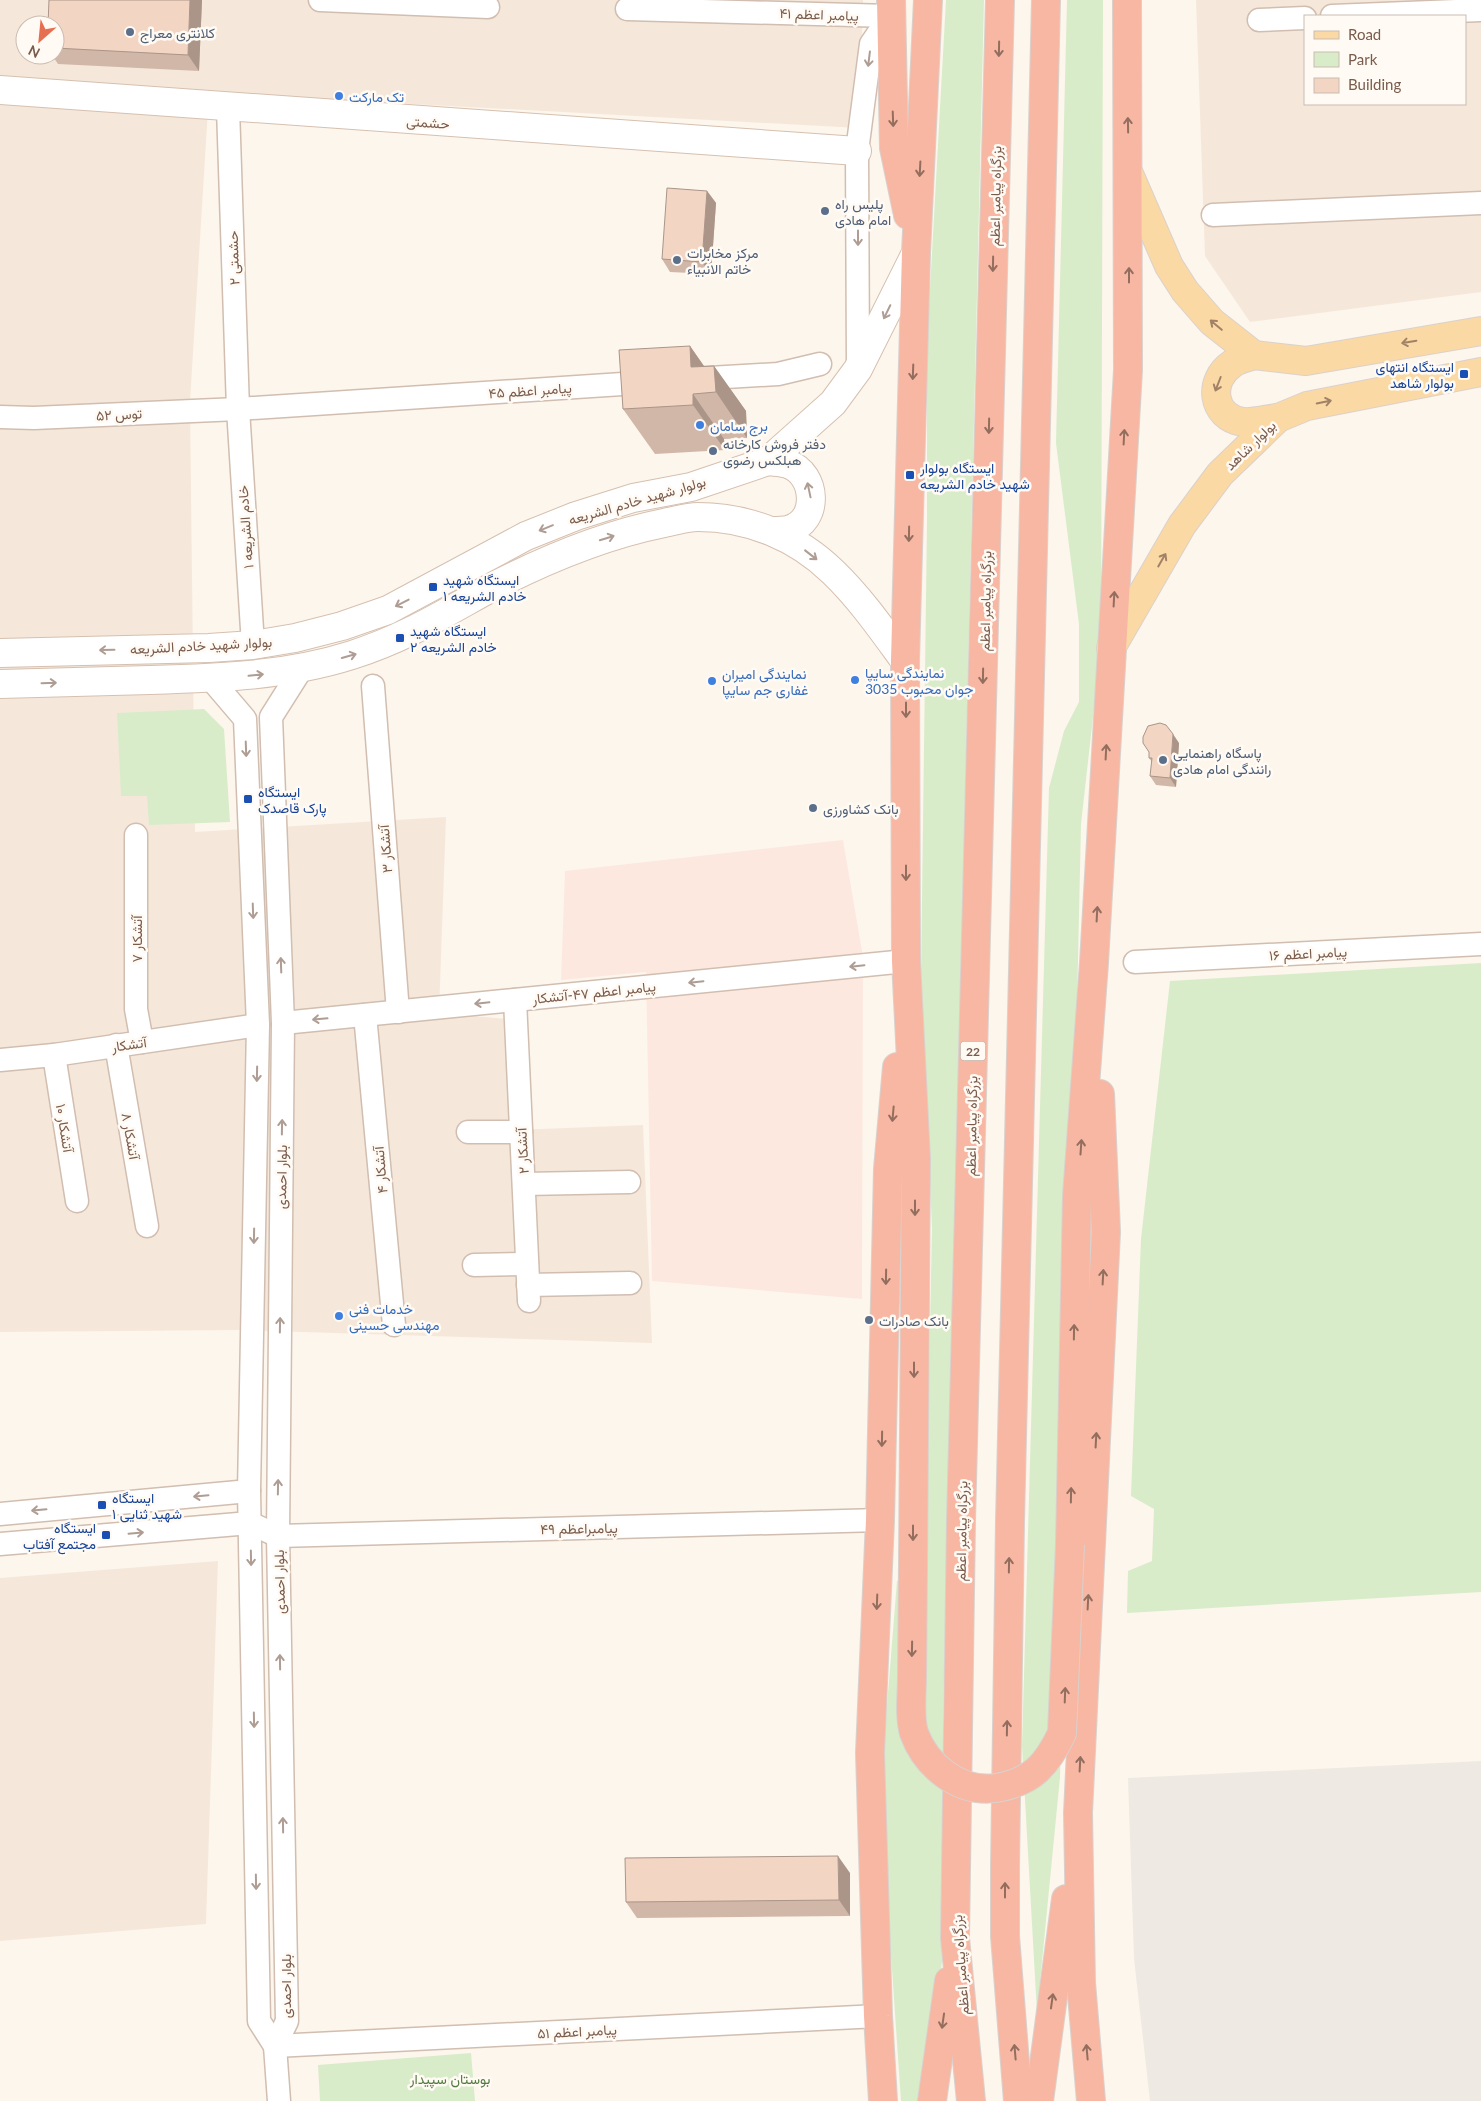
<svg xmlns="http://www.w3.org/2000/svg" width="1481" height="2101" font-family="Lato,Vazirmatn,sans-serif">
<rect width="100%" height="100%" fill="#fdf6ec"/>
<!-- residential -->
<g fill="#f5e8da" fill-rule="evenodd">
<path d="M0,0H863L859,128L209,93L190,402L195,832L446,817L439,1013L507,1019L515,1130L643,1125L652,1343L241,1330L0,1332ZM25,25H55V55H25Z"/>
<path d="M1196,0H1481V292L1250,322L1205,256ZM1305,16H1465V104H1305Z"/>
<path d="M218,1561L206,1924L0,1941V1578Z"/>
</g>
<!-- commercial -->
<path fill="#fde8e0" d="M843,840L863,957L862,1299L652,1281L646,972L561,980L565,871Z"/>
<!-- industrial -->
<path fill="#efe9e4" d="M1481,1761V2101H1150L1134,1959L1128,1778Z"/>
<!-- green -->
<g fill="#d8ecc9">
<path d="M946,0H984L943,1718L945,1942L921,2101H901L880,1793L897,1581L925,1572L932,1228L921,974L927,522V343Z"/>
<path d="M1067,0H1103L1101,646L1081,824L1060,1777L1037,2013L1022,1746L1049,788L1064,731L1079,702V624L1056,443Z"/>
<path d="M204,709L224,729L230,822L149,825L147,796H121L117,713Z"/>
<path d="M1481,963V1592L1127,1613L1128,1571L1152,1561L1154,1509L1131,1496L1141,1239L1170,981Z"/>
<path d="M471,2053L475,2101H320L318,2065Z"/>
</g>
<g fill="none" stroke-linecap="round" stroke-linejoin="round">
<!-- street casing -->
<g stroke="#d1beb0" stroke-width="25">
<g id="street">
<path d="M320,0L488,7"/>
<path d="M627,9L890,16"/>
<path d="M1332,16L1481,10"/>
<path d="M1259,20L1305,18"/>
<path d="M228,108L238,409L253,645"/>
<path d="M1213,215L1481,203"/>
<path d="M858,368L857,151L871,44L890,16"/>
<path d="M692,379L778,374L820,364"/>
<path d="M0,417L34,418L238,409L653,382"/>
<path d="M210,678L245,719L258,1025L249,1491L259,2021L275,2046"/>
<path d="M373,686L398,1012"/>
<path d="M136,835V1009L142,1042"/>
<path d="M1135,962L1481,944"/>
<path d="M515,1000L529,1301"/>
<path d="M365,1015L394,1325"/>
<path d="M283,1023L906,961"/>
<path d="M116,1045L147,1226"/>
<path d="M54,1055L77,1201"/>
<path d="M0,1060L54,1055L258,1025"/>
<path d="M468,1132H521"/>
<path d="M524,1184L629,1182"/>
<path d="M474,1265L527,1264"/>
<path d="M528,1285L630,1283"/>
<path d="M0,1514L249,1491"/>
<path d="M0,1544L250,1523L278,1536L880,1520"/>
<path d="M275,2046L878,2016"/>
<path d="M279,2101L275,2046L287,2021L278,1536L283,1023L271,717L302,668"/>
</g>
</g>
<!-- secondary casing -->
<g stroke="#d6c0b0" stroke-width="30">
<g id="secondary">
<path d="M0,90L857,151"/>
<path d="M768,461C775,462 782,462 788,464C817,474 820,521 788,530C783,531 777,531 772,531"/>
<path d="M0,653L209,648L253,645L295,638L342,626L388,610L526,536L576,516L633,498L691,487L768,461L833,403L858,369L916,253"/>
<path d="M0,684C50,683 100,681 150,680C219,678 286,676 352,655C408,637 446,612 496,585C549,558 604,535 664,523C675,521 687,517 698,517C749,517 797,537 833,572C861,599 883,631 905,661"/>
</g>
</g>
<!-- primary casing -->
<g stroke="#dad1cd" stroke-width="30">
<g id="primary">
<path d="M1129,174L1169,266L1185,291L1212,322L1254,355L1306,361L1481,331"/>
<path d="M1254,355C1247,358 1238,359 1232,364C1208,380 1211,417 1243,422C1254,423 1267,419 1278,418"/>
<path d="M1111,648L1182,525L1220,474L1278,418L1307,406L1481,372"/>
</g>
</g>
<!-- highway casing -->
<g stroke="#dad1cd" stroke-width="30">
<g id="highway">
<path d="M891,0L894,148L908,215"/>
<path d="M1070,1544L1077,1196L1094,963L1128,370L1127,0"/>
<path d="M913,1566L916,1159L906,961L905,661L916,253L928,0"/>
<path d="M883,2101L878,2016L870,1753L880,1520L888,1169L897,1067"/>
<path d="M932,2101L949,1981"/>
<path d="M971,2101L955,1938L961,1521L1000,0"/>
<path d="M1018,2101L1005,1936V1867L1010,1521L1046,0"/>
<path d="M1039,2101L1066,1899"/>
<path d="M1091,2101L1081,1983L1078,1813L1106,1232L1100,1094"/>
</g>
</g>
<!-- street -->
<use href="#street" stroke="#fff" stroke-width="22"/>
<!-- secondary -->
<use href="#secondary" stroke="#fff" stroke-width="28"/>
<!-- primary -->
<use href="#primary" stroke="#fbd9a5" stroke-width="28"/>
<!-- highway -->
<use href="#highway" stroke="#f7b7a3" stroke-width="28"/>
<!-- highway-bridge casing -->
<g stroke="#dad1cd" stroke-width="30" stroke-linecap="butt">
<path id="highway-bridge" d="M913,1566C913,1602 912,1639 912,1676C912,1694 909,1716 914,1733C926,1766 959,1793 996,1788C1032,1782 1047,1765 1062,1733L1070,1544"/>
</g>
<!-- highway-bridge -->
<use href="#highway-bridge" stroke="#f7b7a3" stroke-width="28"/>
</g>
<!-- wall -->
<g fill="#d1b7a8">
<path d="M202,0L199,71L58,64L52,55H55V25Z"/>
<path d="M707,191L716,203L711,274L670,272L662,259Z"/>
<path d="M690,346L704,366H714L746,411L747,438L724,439L725,450L655,454L623,409Z"/>
<path d="M1179,743L1176,787L1156,785L1150,776L1152,762L1149,758Z"/>
<path d="M850,1873V1916L637,1918L626,1902Z"/>
</g>
<!-- shaded-wall -->
<g fill="#aa9588">
<path d="M190,0H202L199,71L188,55Z"/>
<path d="M707,191L716,203L711,274L702,262Z"/>
<path d="M690,346L715,382L714,366L746,411L747,438L716,392L691,367Z"/>
<path d="M693,394L724,439L725,450L693,405Z"/>
<path d="M1173,734L1179,743L1176,787L1170,778Z"/>
<path d="M838,1856L850,1873V1916L839,1900Z"/>
</g>
<!-- building -->
<g fill="#f3d5c3" stroke="#aa9588">
<path d="M49,0H190L188,55L55,48V25H48Z"/>
<path d="M667,188L707,191L702,262L662,259Z"/>
<path d="M690,346L691,367L714,366L716,392L693,394V405L623,409L619,350Z"/>
<path d="M1160,723L1166,725L1173,734L1170,778L1150,776L1152,758H1149V752L1143,743V737L1148,726Z"/>
<path d="M838,1856L839,1900L626,1902L625,1858Z"/>
</g>
<!-- one-way arrows -->
<defs><path id="oneway-shaft" d="M-6 0H5M1.5-3L5.5 0L1.5 3" fill="none" stroke-width="1.6" stroke-linecap="round" stroke-linejoin="round" transform="scale(1.25)"/></defs>
<g stroke="#936e5e">
<use href="#oneway-shaft" transform="translate(999 49) rotate(91)"/>
<use href="#oneway-shaft" transform="translate(893 119) rotate(88)"/>
<use href="#oneway-shaft" transform="translate(1128 125) rotate(-91)"/>
<use href="#oneway-shaft" transform="translate(920 169) rotate(93)"/>
<use href="#oneway-shaft" transform="translate(993 264) rotate(91)"/>
<use href="#oneway-shaft" transform="translate(1129 275) rotate(-90)"/>
<use href="#oneway-shaft" transform="translate(913 372) rotate(92)"/>
<use href="#oneway-shaft" transform="translate(989 426) rotate(91)"/>
<use href="#oneway-shaft" transform="translate(1124 437) rotate(-87)"/>
<use href="#oneway-shaft" transform="translate(909 534) rotate(91)"/>
<use href="#oneway-shaft" transform="translate(1114 599) rotate(-87)"/>
<use href="#oneway-shaft" transform="translate(983 676) rotate(91)"/>
<use href="#oneway-shaft" transform="translate(906 710) rotate(90)"/>
<use href="#oneway-shaft" transform="translate(1106 752) rotate(-87)"/>
<use href="#oneway-shaft" transform="translate(906 873) rotate(90)"/>
<use href="#oneway-shaft" transform="translate(1097 914) rotate(-87)"/>
<use href="#oneway-shaft" transform="translate(893 1114) rotate(95)"/>
<use href="#oneway-shaft" transform="translate(1081 1147) rotate(-86)"/>
<use href="#oneway-shaft" transform="translate(915 1208) rotate(90)"/>
<use href="#oneway-shaft" transform="translate(886 1277) rotate(91)"/>
<use href="#oneway-shaft" transform="translate(1103 1277) rotate(-87)"/>
<use href="#oneway-shaft" transform="translate(1074 1332) rotate(-89)"/>
<use href="#oneway-shaft" transform="translate(914 1370) rotate(90)"/>
<use href="#oneway-shaft" transform="translate(882 1439) rotate(91)"/>
<use href="#oneway-shaft" transform="translate(1096 1440) rotate(-87)"/>
<use href="#oneway-shaft" transform="translate(1071 1495) rotate(-89)"/>
<use href="#oneway-shaft" transform="translate(913 1533) rotate(90)"/>
<use href="#oneway-shaft" transform="translate(1009 1565) rotate(-89)"/>
<use href="#oneway-shaft" transform="translate(877 1602) rotate(92)"/>
<use href="#oneway-shaft" transform="translate(1088 1602) rotate(-87)"/>
<use href="#oneway-shaft" transform="translate(912 1649) rotate(91)"/>
<use href="#oneway-shaft" transform="translate(1065 1695) rotate(-88)"/>
<use href="#oneway-shaft" transform="translate(1007 1728) rotate(-89)"/>
<use href="#oneway-shaft" transform="translate(1080 1764) rotate(-87)"/>
<use href="#oneway-shaft" transform="translate(1005 1890) rotate(-90)"/>
<use href="#oneway-shaft" transform="translate(1052 2001) rotate(-82)"/>
<use href="#oneway-shaft" transform="translate(943 2021) rotate(98)"/>
<use href="#oneway-shaft" transform="translate(1015 2052) rotate(-95)"/>
<use href="#oneway-shaft" transform="translate(1087 2052) rotate(-95)"/>
</g>
<g stroke="#af9d94">
<use href="#oneway-shaft" transform="translate(869 59) rotate(97)"/>
<use href="#oneway-shaft" transform="translate(858 238) rotate(90)"/>
<use href="#oneway-shaft" transform="translate(887 312) rotate(116)"/>
<use href="#oneway-shaft" transform="translate(809 490) rotate(-102)"/>
<use href="#oneway-shaft" transform="translate(546 528) rotate(158)"/>
<use href="#oneway-shaft" transform="translate(607 538) rotate(-17)"/>
<use href="#oneway-shaft" transform="translate(811 555) rotate(38)"/>
<use href="#oneway-shaft" transform="translate(402 603) rotate(153)"/>
<use href="#oneway-shaft" transform="translate(107 650) rotate(179)"/>
<use href="#oneway-shaft" transform="translate(349 656) rotate(-16)"/>
<use href="#oneway-shaft" transform="translate(256 675) rotate(-6)"/>
<use href="#oneway-shaft" transform="translate(49 683) rotate(-2)"/>
<use href="#oneway-shaft" transform="translate(246 749) rotate(88)"/>
<use href="#oneway-shaft" transform="translate(253 911) rotate(88)"/>
<use href="#oneway-shaft" transform="translate(281 965) rotate(-92)"/>
<use href="#oneway-shaft" transform="translate(857 966) rotate(174)"/>
<use href="#oneway-shaft" transform="translate(696 982) rotate(174)"/>
<use href="#oneway-shaft" transform="translate(482 1003) rotate(174)"/>
<use href="#oneway-shaft" transform="translate(320 1019) rotate(175)"/>
<use href="#oneway-shaft" transform="translate(257 1074) rotate(91)"/>
<use href="#oneway-shaft" transform="translate(282 1127) rotate(-89)"/>
<use href="#oneway-shaft" transform="translate(254 1236) rotate(91)"/>
<use href="#oneway-shaft" transform="translate(280 1325) rotate(-89)"/>
<use href="#oneway-shaft" transform="translate(278 1487) rotate(-89)"/>
<use href="#oneway-shaft" transform="translate(201 1496) rotate(175)"/>
<use href="#oneway-shaft" transform="translate(39 1510) rotate(175)"/>
<use href="#oneway-shaft" transform="translate(136 1533) rotate(-5)"/>
<use href="#oneway-shaft" transform="translate(251 1558) rotate(89)"/>
<use href="#oneway-shaft" transform="translate(280 1662) rotate(-91)"/>
<use href="#oneway-shaft" transform="translate(254 1720) rotate(89)"/>
<use href="#oneway-shaft" transform="translate(283 1825) rotate(-91)"/>
<use href="#oneway-shaft" transform="translate(256 1882) rotate(89)"/>
</g>
<g stroke="#a18267">
<use href="#oneway-shaft" transform="translate(1216 325) rotate(-140)"/>
<use href="#oneway-shaft" transform="translate(1409 342) rotate(170)"/>
<use href="#oneway-shaft" transform="translate(1218 384) rotate(111)"/>
<use href="#oneway-shaft" transform="translate(1324 402) rotate(-11)"/>
<use href="#oneway-shaft" transform="translate(1162 560) rotate(-60)"/>
</g>
<!-- markers -->
<g fill="#5c6f8a" stroke="#fffaf3" stroke-width="2">
<circle cx="130" cy="32" r="5"/>
<circle cx="825" cy="211" r="5"/>
<circle cx="677" cy="260" r="5"/>
<circle cx="713" cy="451" r="5"/>
<circle cx="1163" cy="760" r="5"/>
<circle cx="813" cy="808" r="5"/>
<circle cx="869" cy="1320" r="5"/>
</g>
<g fill="#3f7fe0" stroke="#fffaf3" stroke-width="2">
<circle cx="339" cy="96" r="5"/>
<circle cx="700" cy="425" r="5"/>
<circle cx="855" cy="680" r="5"/>
<circle cx="712" cy="681" r="5"/>
<circle cx="339" cy="1316" r="5"/>
</g>
<g fill="#1a4fb4" stroke="#fffaf3" stroke-width="2">
<rect x="1459" y="369" width="10" height="10" rx="2.5"/>
<rect x="905" y="470" width="10" height="10" rx="2.5"/>
<rect x="428" y="582" width="10" height="10" rx="2.5"/>
<rect x="395" y="633" width="10" height="10" rx="2.5"/>
<rect x="243" y="794" width="10" height="10" rx="2.5"/>
<rect x="97" y="1500" width="10" height="10" rx="2.5"/>
<rect x="101" y="1530" width="10" height="10" rx="2.5"/>
</g>
<g text-anchor="middle" dominant-baseline="central" stroke-width="5" stroke-linejoin="round" paint-order="stroke">
<!-- shield labels -->
<rect fill="#fffaf3" stroke="#a28b7f" stroke-width="1" x="960.5" y="1041.5" width="25" height="19" rx="4"/>
<g font-size="12" font-weight="bold" fill="#7a5c4d">
<text x="973" y="1051">22</text>
</g>
<!-- street labels -->
<g font-size="14" fill="#7a5c4d" stroke="#fffaf3">
<text transform="translate(819 14) rotate(2)">پیامبر اعظم ۴۱</text>
<text transform="translate(428 122) rotate(4)">حشمتی</text>
<text transform="translate(995 196) rotate(-89)">بزرگراه پیامبر اعظم</text>
<text transform="translate(233 258) rotate(-92)">حشمتی ۲</text>
<text transform="translate(530 390) rotate(-4)">پیامبر اعظم ۴۵</text>
<text transform="translate(119 414) rotate(-3)">توس ۵۲</text>
<text transform="translate(1250 445) rotate(-44)">بولوار شاهد</text>
<text transform="translate(637 500) rotate(-16)">بولوار شهید خادم الشریعه</text>
<text transform="translate(245 527) rotate(-94)">خادم الشریعه ۱</text>
<text transform="translate(985 601) rotate(-89)">بزرگراه پیامبر اعظم</text>
<text transform="translate(201 645) rotate(-3)">بولوار شهید خادم الشریعه</text>
<text transform="translate(385 849) rotate(-94)">آتشکار ۳</text>
<text transform="translate(136 939) rotate(-90)">آتشکار ۷</text>
<text transform="translate(1308 953) rotate(-3)">پیامبر اعظم ۱۶</text>
<text transform="translate(594 992) rotate(-6)">پیامبر اعظم ۴۷-آتشکار</text>
<text transform="translate(129 1044) rotate(-8)">آتشکار</text>
<text transform="translate(971 1126) rotate(-89)">بزرگراه پیامبر اعظم</text>
<text transform="translate(65 1128) rotate(81)">آتشکار ۱۰</text>
<text transform="translate(131 1136) rotate(80)">آتشکار ۸</text>
<text transform="translate(522 1151) rotate(-93)">آتشکار ۲</text>
<text transform="translate(380 1170) rotate(-95)">آتشکار ۴</text>
<text transform="translate(281 1177) rotate(-89)">بلوار احمدی</text>
<text transform="translate(579 1528) rotate(-1)">پیامبراعظم ۴۹</text>
<text transform="translate(961 1531) rotate(-89)">بزرگراه پیامبر اعظم</text>
<text transform="translate(279 1582) rotate(-91)">بلوار احمدی</text>
<text transform="translate(960 1965) rotate(-94)">بزرگراه پیامبر اعظم</text>
<text transform="translate(285 1986) rotate(-90)">بلوار احمدی</text>
<text transform="translate(577 2031) rotate(-3)">پیامبر اعظم ۵۱</text>
</g>
<!-- service labels -->
<g font-size="14" fill="#4e5e75" stroke="#fffaf3" text-anchor="start">
<text x="140" y="32">کلانتری معراج</text>
<text x="835" y="203">پلیس راه<tspan x="835" dy="16">امام هادی</tspan></text>
<text x="687" y="252">مرکز مخابرات<tspan x="687" dy="16">خاتم الانبیاء</tspan></text>
<text x="723" y="443">دفتر فروش کارخانه<tspan x="723" dy="16">هبلکس رضوی</tspan></text>
<text x="1173" y="752">پاسگاه راهنمایی<tspan x="1173" dy="16">رانندگی امام هادی</tspan></text>
<text x="823" y="808">بانک کشاورزی</text>
<text x="879" y="1320">بانک صادرات</text>
</g>
<!-- shop labels -->
<g font-size="14" fill="#366cbe" stroke="#fffaf3" text-anchor="start">
<text x="349" y="96">تک مارکت</text>
<text x="710" y="425">برج سامان</text>
<text x="865" y="672">نمایندگی سایپا<tspan x="865" dy="16">جوان محبوب 3035</tspan></text>
<text x="722" y="673">نمایندگی امیران<tspan x="722" dy="16">غفاری جم سایپا</tspan></text>
<text x="349" y="1308">خدمات فنی<tspan x="349" dy="16">مهندسی حسینی</tspan></text>
</g>
<!-- transit labels -->
<g font-size="14" fill="#164399" stroke="#fffaf3" text-anchor="start">
<text x="1454" y="366" text-anchor="end">ایستگاه انتهای<tspan x="1454" dy="16">بولوار شاهد</tspan></text>
<text x="920" y="467">ایستگاه بولوار<tspan x="920" dy="16">شهید خادم الشریعه</tspan></text>
<text x="443" y="579">ایستگاه شهید<tspan x="443" dy="16">خادم الشریعه ۱</tspan></text>
<text x="410" y="630">ایستگاه شهید<tspan x="410" dy="16">خادم الشریعه ۲</tspan></text>
<text x="258" y="791">ایستگاه<tspan x="258" dy="16">پارک قاصدک</tspan></text>
<text x="112" y="1497">ایستگاه<tspan x="112" dy="16">شهید ثنایی ۱</tspan></text>
<text x="96" y="1527" text-anchor="end">ایستگاه<tspan x="96" dy="16">مجتمع آفتاب</tspan></text>
</g>
<!-- park labels -->
<g font-size="14" fill="#537a41" stroke="#fffaf3">
<text x="450" y="2078">بوستان سپیدار</text>
</g>
</g>
<!-- legend -->
<rect x="1304" y="15" width="162" height="90" fill="#fffaf3" stroke="#cabbb1"/>
<rect x="1314" y="31" width="25" height="8" fill="#fbd9a5" stroke="#cabbb1"/>
<text x="1348" y="40" font-size="15" fill="#7a5c4d">Road</text>
<rect x="1314" y="52" width="25" height="15" fill="#d8ecc9" stroke="#cabbb1"/>
<text x="1348" y="65" font-size="15" fill="#7a5c4d">Park</text>
<rect x="1314" y="78" width="25" height="15" fill="#f3d5c3" stroke="#cabbb1"/>
<text x="1348" y="90" font-size="15" fill="#7a5c4d">Building</text>
<!-- north arrow -->
<g transform="translate(40 40) rotate(207)"><circle r="24" fill="#fffaf3" stroke="#cabbb1"/>
<path d="M0-4L9 19L0 12L-9 19Z" fill="#e76f51"/>
<text y="-8" font-size="14" font-weight="bold" text-anchor="middle" fill="#7a5c4d">N</text>
</g>
</svg>
